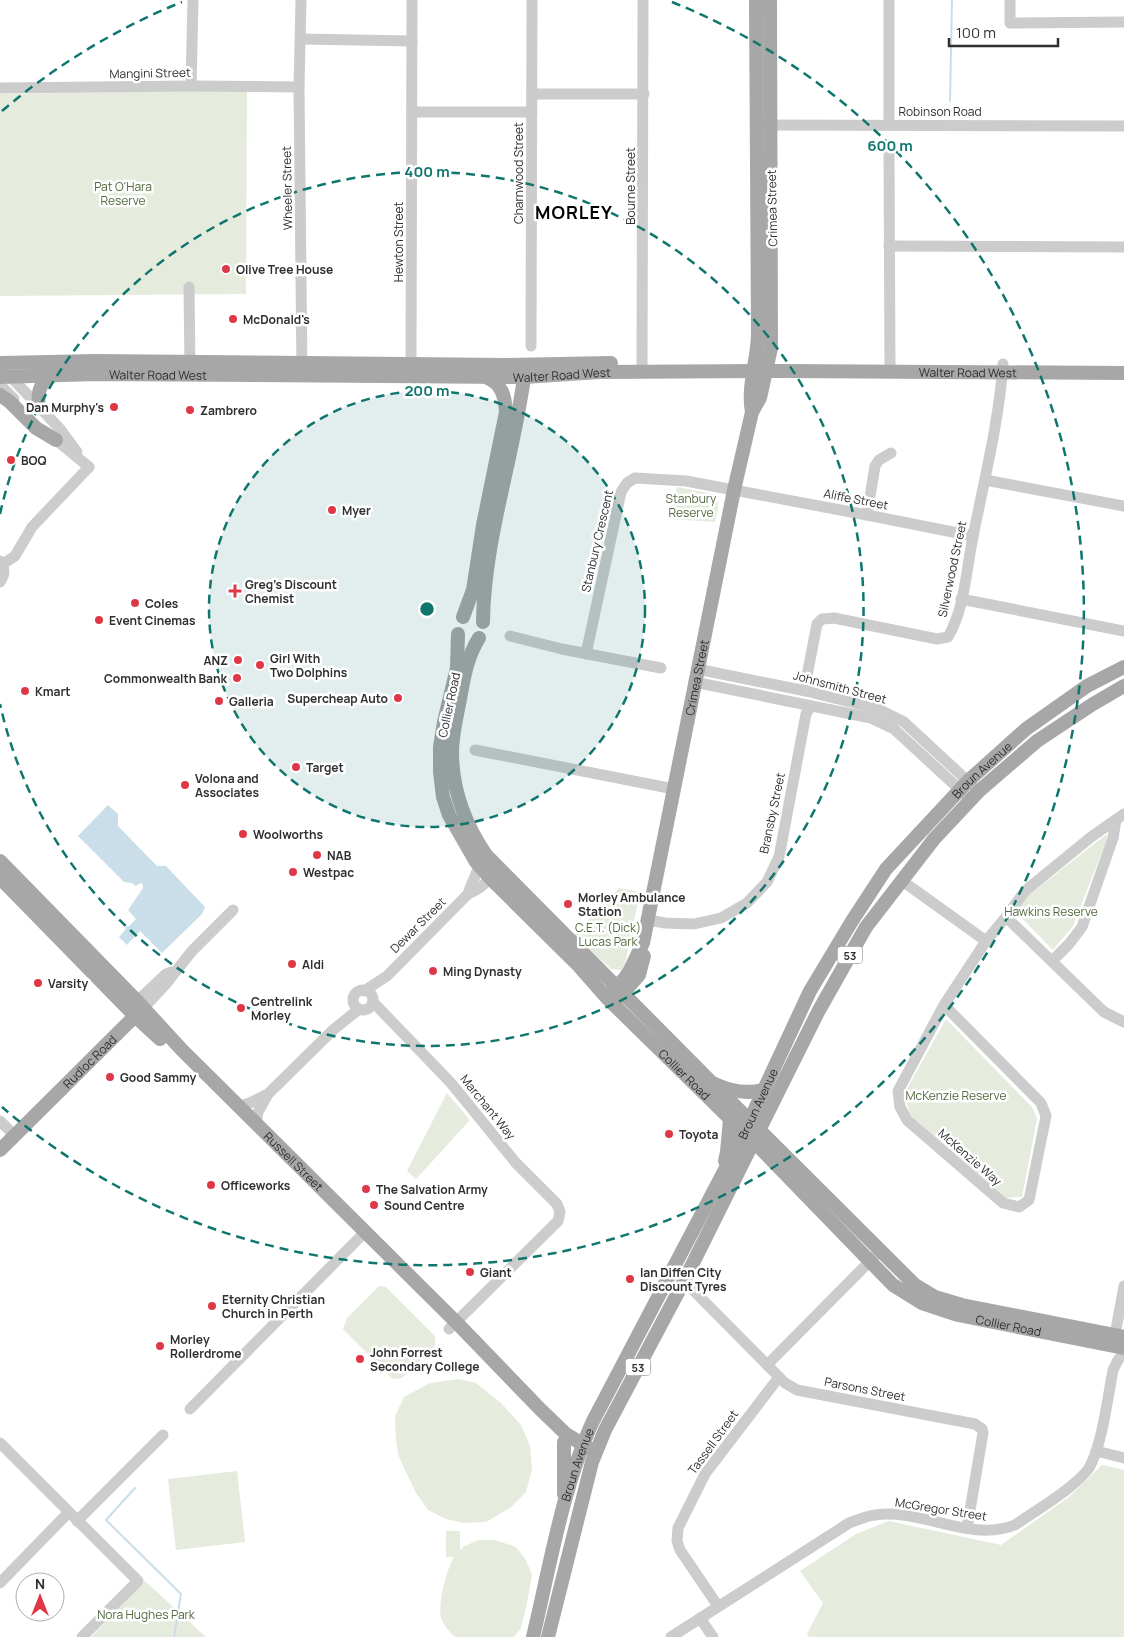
<svg xmlns="http://www.w3.org/2000/svg" width="1124" height="1637" font-family="Manrope,sans-serif">
<rect width="100%" height="100%" fill="#fff"/>
<!-- green -->
<g fill="#e5ebdd">
<path d="M194,91H247L246,294L0,296V94Z"/>
<path d="M677,487L714,494C721,502 717,512 715,522L670,519Z"/>
<path d="M1107,834V839L1073,926L1053,950L1018,914L1019,908L1029,895Z"/>
<path d="M619,888L640,892L625,964L621,970L611,969L574,935Z"/>
<path d="M946,1019L1032,1107L1037,1119L1022,1197L1005,1198L910,1115L904,1094Z"/>
<path d="M447,1093L470,1120L416,1179L407,1171Z"/>
<path d="M379,1286L386,1287L435,1336V1346L402,1378L393,1379L343,1329L347,1318Z"/>
<path d="M459,1379L476,1383L501,1403L521,1425L530,1446L532,1470L526,1492L510,1508L486,1522L463,1523L446,1519L428,1510L416,1493L399,1457L396,1441L395,1416L404,1397L430,1383Z"/>
<path d="M1102,1465L1124,1470V1637H809L807,1634L823,1603L800,1571L856,1534L889,1521L1001,1545L1069,1497Z"/>
<path d="M237,1471L245,1542L176,1550L168,1479Z"/>
<path d="M446,1531H460V1550L463,1547L478,1540H495L516,1547L526,1560L532,1575L527,1603L521,1628L514,1637H455C450,1633 443,1624 441,1618C438,1602 446,1571 454,1557H446Z"/>
<path d="M145,1581L206,1637H91Z"/>
</g>
<!-- water -->
<path fill="#cadeea" d="M108,805L118,814V826L157,866H166L205,907L202,914L162,953L140,931L127,945L119,937L126,929L125,928L127,926L128,927L136,919L128,910L143,888V885L141,883L136,886L132,883L124,882L78,836Z"/>
<g fill="none" stroke-linecap="round" stroke-linejoin="round">
<!-- stream -->
<g stroke="#cadeea" stroke-width="2">
<path d="M950,101L952,0"/>
<path d="M135,1488L106,1520L181,1594L174,1637"/>
</g>
<!-- minor -->
<g stroke="#ccc" stroke-width="11">
<path d="M301,0L299,87L302,372"/>
<path d="M1010,0V23L1124,22"/>
<path d="M301,39L412,41"/>
<path d="M191,86L193,0"/>
<path d="M0,88L191,86L299,87"/>
<path d="M532,94H644"/>
<path d="M413,112H532"/>
<path d="M763,125L1124,126"/>
<path d="M889,125V0"/>
<path d="M889,150L890,372"/>
<path d="M889,246L1124,247"/>
<path d="M189,287L190,370"/>
<path d="M531,346L532,0"/>
<path d="M411,364L412,0"/>
<path d="M642,372L643,0"/>
<path d="M10,376L60,429L77,452"/>
<path d="M0,385L14,399"/>
<path d="M50,435L89,467"/>
<path d="M985,480L1124,506"/>
<path d="M867,515L875,466L879,460L891,453"/>
<path d="M0,561C5,568 5,575 0,582"/>
<path d="M3,564L15,556L32,527L89,467"/>
<path d="M961,599L1124,631"/>
<path d="M510,636L562,649L661,668"/>
<path d="M586,654L621,492L627,483L635,478L686,481L867,515L973,536"/>
<path d="M697,669L806,691L878,709L904,722L973,786"/>
<path d="M694,682L871,718L894,729L971,800"/>
<path d="M806,691V681L817,624L822,619L834,618L937,639L948,637C965,608 966,570 973,537C984,480 999,422 1003,364"/>
<path d="M475,750L674,789"/>
<path d="M901,880L986,941"/>
<path d="M468,894C471,884 476,876 479,865"/>
<path d="M1006,917L1104,1012L1124,1022"/>
<path d="M648,920L665,923L694,924L721,918L747,903L767,882L779,857L806,714L811,706"/>
<path d="M1052,961L1069,944L1082,927L1113,838L1116,820"/>
<circle cx="363" cy="1000" r="10"/>
<path d="M364,991L387,976L468,894C479,889 491,882 492,870"/>
<path d="M373,1002L451,1083L516,1163L557,1204L560,1212L558,1221L449,1329"/>
<path d="M944,1005L1041,1103L1046,1116L1029,1200L1019,1207L1003,1203L907,1120L900,1107L898,1091L944,1005L986,941L1006,917L1025,891L1091,837L1124,814"/>
<path d="M132,1006L166,974L171,972"/>
<path d="M138,1014L165,985L192,951L233,910"/>
<path d="M239,1107L252,1102L266,1095"/>
<path d="M0,1121L14,1135"/>
<path d="M256,1124L258,1112L268,1094L333,1030L359,1009"/>
<path d="M683,1283L691,1288L785,1383L797,1390L975,1424L982,1429L983,1433L967,1528"/>
<path d="M1115,1335L1124,1286"/>
<path d="M767,1365L875,1256"/>
<path d="M190,1409L365,1232"/>
<path d="M0,1443L138,1581L82,1637"/>
<path d="M1096,1451L1124,1458"/>
<path d="M77,1521L163,1435"/>
<path d="M0,1583L68,1513"/>
<path d="M718,1606L680,1550L677,1541L678,1528L705,1474L779,1377"/>
<path d="M700,1618L713,1637"/>
<path d="M671,1637L849,1523C857,1520 866,1516 875,1515C922,1508 969,1543 1015,1525C1035,1511 1076,1487 1089,1468C1102,1446 1108,1396 1113,1370L1118,1360L1124,1353"/>
</g>
<!-- major -->
<g stroke="#a7a7a7" stroke-width="14">
<path d="M0,363L96,361L506,365L611,363"/>
<path id="s1" d="M0,377L96,374L524,377L599,372L783,371L1124,373"/>
<path d="M0,395L10,402L36,428L56,440"/>
<path d="M39,407C37,392 40,380 55,374"/>
<path d="M752,412C747,386 758,359 758,333L756,0"/>
<path d="M463,617L473,590L483,525L506,412C505,396 502,383 485,377"/>
<path d="M483,622C484,537 515,454 525,370"/>
<path id="s2" d="M458,634L457,668L444,722L440,747V772L443,797L449,815L476,862L490,878L577,964L606,997L762,1150L893,1285L922,1303L958,1315L1124,1348"/>
<path d="M479,638C467,657 464,677 460,699C457,716 452,734 452,752C452,790 465,824 486,855L710,1081L915,1285L935,1297L962,1305L1124,1337"/>
<path id="s3" d="M0,861L137,1001L182,1050L456,1322L540,1409L566,1434L590,1449"/>
<path d="M0,878L135,1016L160,1039"/>
<path id="s4" d="M611,992L625,978L630,970L643,943L734,490L752,412L760,398L771,348L770,0"/>
<path d="M619,998L639,975L644,956"/>
<path d="M715,1084C730,1091 747,1094 763,1090"/>
<path id="s5" d="M0,1150L135,1016"/>
<path d="M725,1161L727,1152L730,1119"/>
<path d="M564,1494V1442"/>
<path id="s6" d="M533,1637C550,1566 562,1490 592,1423L740,1141L810,991L852,921L886,869L968,781L1026,729L1087,686L1124,667"/>
<path d="M548,1637L592,1462L605,1430L683,1283L818,1012L866,927L934,839L979,791L1037,741L1093,704L1124,686"/>
</g>
</g>
<!-- distance rings -->
<circle cx="427" cy="609" r="218" fill="#0f766e" fill-opacity=".12"/>
<g fill="none" stroke="#0f766e" stroke-width="2.5" stroke-dasharray="9 6">
<circle cx="427" cy="609" r="218"/>
<path d="M0 514A437 437 0 1 1 0 704"/>
<path d="M2 111A655 655 0 0 1 182 2M672 2A655 655 0 1 1 2 1107"/>
</g>
<!-- markers -->
<g fill="#de3847" stroke="#fff" stroke-width="2">
<circle cx="226" cy="269" r="5"/>
<circle cx="233" cy="319" r="5"/>
<circle cx="114" cy="407" r="5"/>
<circle cx="190" cy="410" r="5"/>
<circle cx="11" cy="460" r="5"/>
<circle cx="332" cy="510" r="5"/>
<path d="M232.5 583.5h5v5h5v5h-5v5h-5v-5h-5v-5h5z"/>
<circle cx="135" cy="603" r="5"/>
<circle cx="99" cy="620" r="5"/>
<circle cx="238" cy="660" r="5"/>
<circle cx="260" cy="665" r="5"/>
<circle cx="237" cy="678" r="5"/>
<circle cx="25" cy="691" r="5"/>
<circle cx="398" cy="698" r="5"/>
<circle cx="219" cy="701" r="5"/>
<circle cx="296" cy="767" r="5"/>
<circle cx="185" cy="785" r="5"/>
<circle cx="243" cy="834" r="5"/>
<circle cx="317" cy="855" r="5"/>
<circle cx="293" cy="872" r="5"/>
<circle cx="568" cy="904" r="5"/>
<circle cx="292" cy="964" r="5"/>
<circle cx="433" cy="971" r="5"/>
<circle cx="38" cy="983" r="5"/>
<circle cx="241" cy="1008" r="5"/>
<circle cx="110" cy="1077" r="5"/>
<circle cx="669" cy="1134" r="5"/>
<circle cx="211" cy="1185" r="5"/>
<circle cx="366" cy="1189" r="5"/>
<circle cx="374" cy="1205" r="5"/>
<circle cx="470" cy="1272" r="5"/>
<circle cx="630" cy="1279" r="5"/>
<circle cx="212" cy="1306" r="5"/>
<circle cx="160" cy="1346" r="5"/>
<circle cx="360" cy="1359" r="5"/>
</g>
<g text-anchor="middle" dominant-baseline="central" stroke-width="5" stroke-linejoin="round" paint-order="stroke">
<!-- shield labels -->
<g fill="#fff" stroke="#6d6d6d" stroke-width="1">
<rect x="837.5" y="946.5" width="25" height="17" rx="4"/>
<rect x="625.5" y="1358.5" width="25" height="17" rx="4"/>
</g>
<g font-size="11" font-weight="bold" fill="#2f2f2f">
<text x="850" y="955">53</text>
<text x="638" y="1367">53</text>
</g>
<!-- street labels -->
<g font-size="12" fill="#2f2f2f" stroke="#fff">
<text transform="translate(150 73) rotate(-1)">Mangini Street</text>
<text x="940" y="111">Robinson Road</text>
<text transform="translate(518 173) rotate(-90)">Charnwood Street</text>
<text transform="translate(630 186) rotate(-90)">Bourne Street</text>
<text transform="translate(287 188) rotate(-91)">Wheeler Street</text>
<text transform="translate(772 208) rotate(-91)">Crimea Street</text>
<text transform="translate(398 242) rotate(-90)">Hewton Street</text>
<text stroke="none"><textPath href="#s1" startOffset="968">Walter Road West</textPath></text>
<text stroke="none"><textPath href="#s1" startOffset="158">Walter Road West</textPath></text>
<text stroke="none"><textPath href="#s1" startOffset="562">Walter Road West</textPath></text>
<text transform="translate(856 499) rotate(11)">Aliffe Street</text>
<text transform="translate(597 541) rotate(-77)">Stanbury Crescent</text>
<text transform="translate(952 569) rotate(-78)">Silverwood Street</text>
<text stroke="none"><textPath href="#s4" startOffset="330">Crimea Street</textPath></text>
<text transform="translate(840 687) rotate(15)">Johnsmith Street</text>
<text transform="translate(449 705) rotate(-78)">Collier Road</text>
<text stroke="none"><textPath href="#s6" startOffset="988">Broun Avenue</textPath></text>
<text transform="translate(772 813) rotate(-78)">Bransby Street</text>
<text transform="translate(418 925) rotate(-45)">Dewar Street</text>
<text stroke="none"><textPath href="#s5" startOffset="126">Rudloc Road</textPath></text>
<text stroke="none"><textPath href="#s2" startOffset="536">Collier Road</textPath></text>
<text stroke="none"><textPath href="#s6" startOffset="582">Broun Avenue</textPath></text>
<text transform="translate(488 1107) rotate(51)">Marchant Way</text>
<text transform="translate(970 1157) rotate(41)">McKenzie Way</text>
<text stroke="none"><textPath href="#s3" startOffset="420">Russell Street</textPath></text>
<text stroke="none"><textPath href="#s2" startOffset="956">Collier Road</textPath></text>
<text transform="translate(865 1389) rotate(11)">Parsons Street</text>
<text transform="translate(713 1442) rotate(-54)">Tassell Street</text>
<text stroke="none"><textPath href="#s6" startOffset="178">Broun Avenue</textPath></text>
<text transform="translate(941 1509) rotate(9)">McGregor Street</text>
</g>
<!-- park labels -->
<g font-size="12" fill="#52693e" stroke="#fff">
<text x="123" y="186">Pat O'Hara<tspan x="123" dy="14">Reserve</tspan></text>
<text x="691" y="498">Stanbury<tspan x="691" dy="14">Reserve</tspan></text>
<text x="1051" y="911">Hawkins Reserve</text>
<text x="608" y="927">C.E.T. (Dick)<tspan x="608" dy="14">Lucas Park</tspan></text>
<text x="956" y="1095">McKenzie Reserve</text>
<text x="146" y="1614">Nora Hughes Park</text>
</g>
<!-- poi labels -->
<g font-size="12" font-weight="bold" fill="#2f2f2f" stroke="#fff" text-anchor="start">
<text x="236" y="269">Olive Tree House</text>
<text x="243" y="319">McDonald's</text>
<text x="104" y="407" text-anchor="end">Dan Murphy's</text>
<text x="200" y="410">Zambrero</text>
<text x="21" y="460">BOQ</text>
<text x="342" y="510">Myer</text>
<text x="245" y="584">Greg's Discount<tspan x="245" dy="14">Chemist</tspan></text>
<text x="145" y="603">Coles</text>
<text x="109" y="620">Event Cinemas</text>
<text x="270" y="658">Girl With<tspan x="270" dy="14">Two Dolphins</tspan></text>
<text x="228" y="660" text-anchor="end">ANZ</text>
<text x="227" y="678" text-anchor="end">Commonwealth Bank</text>
<text x="35" y="691">Kmart</text>
<text x="388" y="698" text-anchor="end">Supercheap Auto</text>
<text x="229" y="701">Galleria</text>
<text x="306" y="767">Target</text>
<text x="195" y="778">Volona and<tspan x="195" dy="14">Associates</tspan></text>
<text x="253" y="834">Woolworths</text>
<text x="327" y="855">NAB</text>
<text x="303" y="872">Westpac</text>
<text x="578" y="897">Morley Ambulance<tspan x="578" dy="14">Station</tspan></text>
<text x="302" y="964">Aldi</text>
<text x="443" y="971">Ming Dynasty</text>
<text x="48" y="983">Varsity</text>
<text x="251" y="1001">Centrelink<tspan x="251" dy="14">Morley</tspan></text>
<text x="120" y="1077">Good Sammy</text>
<text x="679" y="1134">Toyota</text>
<text x="221" y="1185">Officeworks</text>
<text x="376" y="1189">The Salvation Army</text>
<text x="384" y="1205">Sound Centre</text>
<text x="480" y="1272">Giant</text>
<text x="640" y="1272">Ian Diffen City<tspan x="640" dy="14">Discount Tyres</tspan></text>
<text x="222" y="1299">Eternity Christian<tspan x="222" dy="14">Church in Perth</tspan></text>
<text x="170" y="1339">Morley<tspan x="170" dy="14">Rollerdrome</tspan></text>
<text x="370" y="1352">John Forrest<tspan x="370" dy="14">Secondary College</tspan></text>
</g>
<!-- district labels -->
<g font-size="18" font-weight="bold" letter-spacing="1" fill="#000" stroke="#fff">
<text x="574" y="212">MORLEY</text>
</g>
</g>
<circle cx="427" cy="609" r="8" fill="#0f766e" stroke="#fff" stroke-width="2.5"/>
<g font-size="15" text-anchor="middle" font-weight="bold" fill="#0f766e" stroke="#fff" stroke-width="5" stroke-linejoin="round" paint-order="stroke">
<text x="890" y="151">600 m</text>
<text x="427" y="177">400 m</text>
<text x="427" y="396">200 m</text>
</g>
<!-- north arrow -->
<g transform="translate(40 1597)"><circle r="24" fill="#ffffff" stroke="#acacac"/>
<path d="M0-4L9 19L0 12L-9 19Z" fill="#de3847"/>
<text y="-8" font-size="14" font-weight="bold" text-anchor="middle" fill="#2f2f2f">N</text>
</g>
<!-- scale -->
<path d="M949 38v8h109v-8" fill="none" stroke="#2f2f2f" stroke-width="2.5"/>
<text x="956" y="38" font-size="15" fill="#2f2f2f" stroke="#ffffff" stroke-width="4" paint-order="stroke">100 m</text>
</svg>
